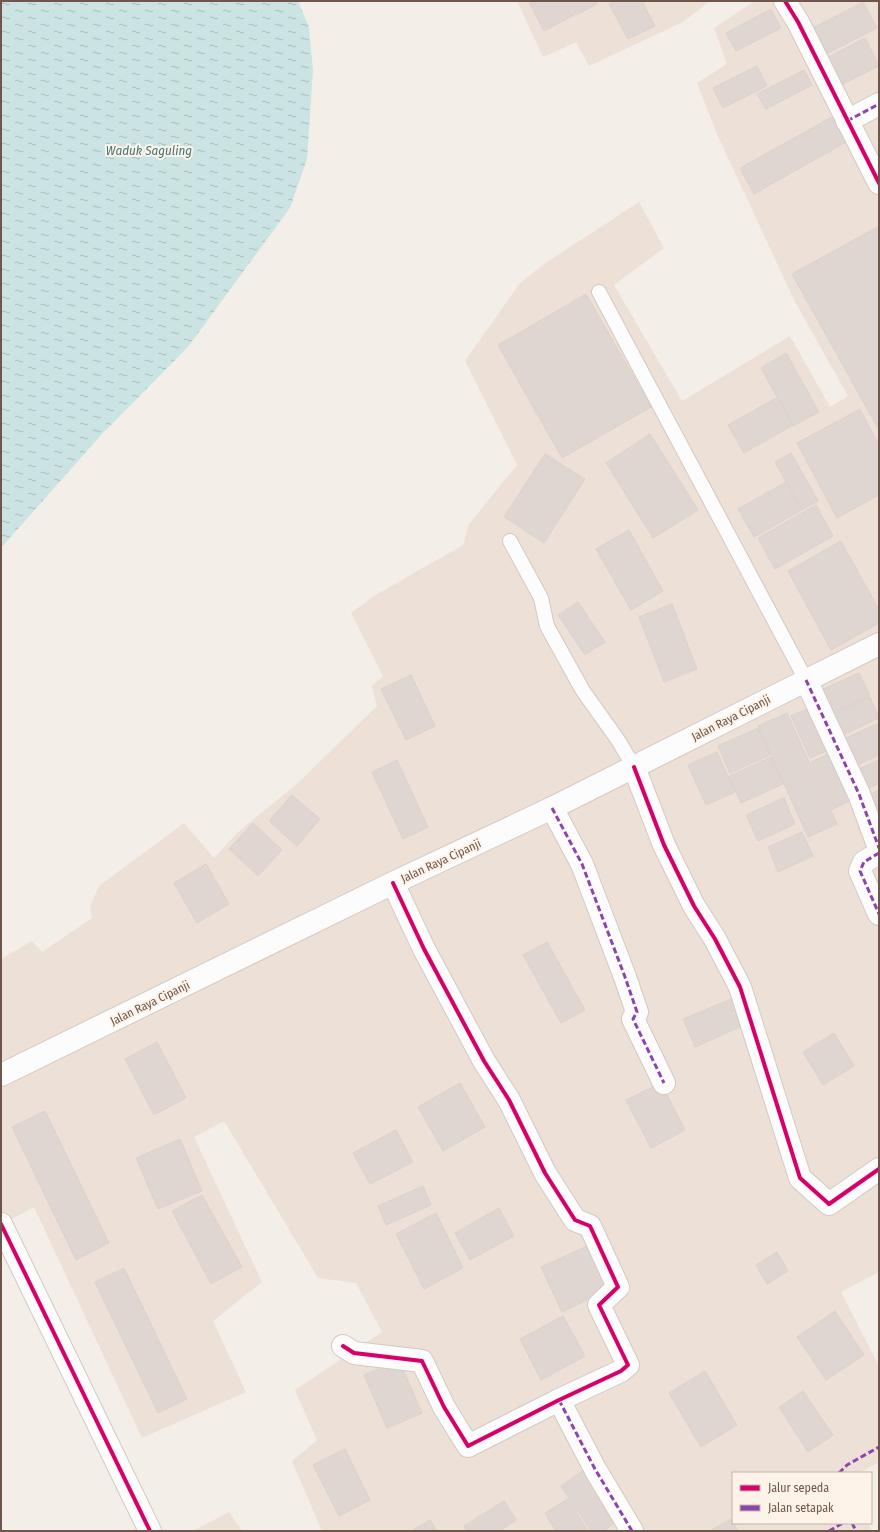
<svg xmlns="http://www.w3.org/2000/svg" width="880" height="1532" font-family="'Fira Sans Condensed',sans-serif">
<defs>
<pattern id="water-ripples" width="26" height="14" patternUnits="userSpaceOnUse"><rect width="26" height="14" fill="#cbe4e3"/><path d="M2 4q2-2 4 0t4 0M15 11q2-2 4 0t4 0" fill="none" stroke="#a9bcba"/></pattern>
</defs>
<rect width="100%" height="100%" fill="#f4eee8"/>
<!-- residential -->
<g fill="#ede0d6">
<path d="M517,1H710L683,22L589,66L576,42L543,57Z"/>
<path d="M755,1H879V1272L841,1292L879,1366V1462L859,1473H733V1523H868L872,1531H322L292,1461L317,1440L295,1390L382,1332L356,1283L318,1278L224,1121L194,1137L262,1282L213,1321L246,1392L142,1438L34,1207L1,1225V959L32,941L42,952L92,918L90,906L99,886L184,823L214,858L237,833L299,782L377,706L372,686L383,676L351,613L374,596L463,545L469,524L517,465L465,361L520,283L544,264L639,202L664,248L614,285L682,401L790,336L830,407L848,396L794,300L717,134L697,83L727,64L714,28Z"/>
<path d="M229,1512L242,1531H193Z"/>
</g>
<!-- water -->
<path fill="url(#water-ripples)" d="M1,1H298L309,27L313,70L307,159L290,208L188,347L101,435L1,548Z"/>
<!-- building -->
<g fill="#e0d6d1" stroke="#dcd1cb">
<path d="M567,1L574,15L544,31L529,2Z"/>
<path d="M569,1H596L597,4L576,15Z"/>
<path d="M614,1H642L655,26L628,39L609,4Z"/>
<path d="M863,2L877,28L826,54L813,28Z"/>
<path d="M771,9L781,28L736,51L726,33Z"/>
<path d="M865,38L879,66L839,86L825,59Z"/>
<path d="M757,66L767,86L723,108L713,88Z"/>
<path d="M804,70L812,85L766,109L757,94Z"/>
<path d="M832,117L846,142L754,194L740,168Z"/>
<path d="M879,226V430L792,274Z"/>
<path d="M586,294L651,407L562,458L498,345Z"/>
<path d="M786,353L819,412L793,426L761,368Z"/>
<path d="M778,397L793,425L744,453L728,425Z"/>
<path d="M860,409L879,445V495L837,518L797,443Z"/>
<path d="M650,434L698,510L653,538L606,463Z"/>
<path d="M791,453L818,501L802,510L775,462Z"/>
<path d="M545,454L585,479L544,543L504,517Z"/>
<path d="M786,482L802,510L754,537L738,509Z"/>
<path d="M816,505L833,536L775,569L758,538Z"/>
<path d="M629,530L663,591L631,610L596,549Z"/>
<path d="M841,541L879,610V623L831,650L788,571Z"/>
<path d="M578,602L605,642L585,655L558,615Z"/>
<path d="M672,604L697,669L664,682L639,617Z"/>
<path d="M859,673L870,696L829,714L819,691Z"/>
<path d="M411,675L435,726L406,740L381,689Z"/>
<path d="M870,697L879,718L840,736L830,715Z"/>
<path d="M813,706L833,748L810,758L791,716Z"/>
<path d="M787,713L837,824L808,837L758,726Z"/>
<path d="M879,723V755L851,768L839,741Z"/>
<path d="M758,728L770,755L730,773L718,746Z"/>
<path d="M717,752L735,792L706,805L688,765Z"/>
<path d="M833,752L855,799L832,809L811,762Z"/>
<path d="M771,757L783,784L741,803L729,776Z"/>
<path d="M397,760L428,827L403,839L372,772Z"/>
<path d="M879,760V783L863,791L854,771Z"/>
<path d="M879,790V833L863,798Z"/>
<path d="M292,795L320,819L297,846L269,821Z"/>
<path d="M784,798L795,824L758,841L746,815Z"/>
<path d="M253,823L282,850L258,876L229,849Z"/>
<path d="M802,832L813,856L778,872L768,847Z"/>
<path d="M206,864L229,904L197,923L174,883Z"/>
<path d="M547,942L585,1010L561,1023L523,955Z"/>
<path d="M731,999L742,1026L695,1047L683,1019Z"/>
<path d="M834,1033L854,1066L823,1085L803,1052Z"/>
<path d="M157,1042L186,1098L154,1115L125,1059Z"/>
<path d="M460,1083L485,1127L443,1151L418,1107Z"/>
<path d="M661,1083L685,1130L651,1148L626,1100Z"/>
<path d="M45,1111L109,1243L76,1260L12,1127Z"/>
<path d="M396,1130L413,1162L370,1184L353,1153Z"/>
<path d="M180,1139L202,1191L158,1209L136,1158Z"/>
<path d="M423,1186L431,1205L386,1225L378,1206Z"/>
<path d="M202,1195L242,1267L211,1284L172,1211Z"/>
<path d="M499,1208L514,1236L470,1260L455,1233Z"/>
<path d="M436,1213L463,1268L424,1289L396,1234Z"/>
<path d="M592,1244L612,1288L562,1312L541,1267Z"/>
<path d="M777,1252L788,1271L767,1284L756,1265Z"/>
<path d="M124,1268L187,1399L158,1413L95,1282Z"/>
<path d="M835,1311L864,1355L826,1380L797,1337Z"/>
<path d="M563,1316L585,1356L541,1380L520,1339Z"/>
<path d="M399,1360L422,1413L387,1428L364,1375Z"/>
<path d="M705,1371L737,1425L701,1447L669,1393Z"/>
<path d="M803,1391L833,1435L808,1452L779,1407Z"/>
<path d="M345,1449L370,1500L339,1516L313,1465Z"/>
<path d="M587,1468L621,1519L603,1531H591L561,1486Z"/>
<path d="M568,1499L588,1531H556L545,1513Z"/>
<path d="M504,1501L516,1520L500,1531H467L464,1526Z"/>
<path d="M731,1519L738,1531H710Z"/>
<path d="M430,1520L437,1531H411Z"/>
</g>
<g fill="none" stroke-linecap="round" stroke-linejoin="round">
<!-- service casing -->
<g stroke="#d1cac4" stroke-width="16">
<g id="service">
<path d="M599,292L806,680"/>
<path d="M510,541L541,598L547,626L583,691L618,740L634,767"/>
</g>
</g>
<!-- minor casing -->
<g stroke="#d1cac4" stroke-width="24">
<g id="minor">
<path d="M785,1L798,22L879,183"/>
<path d="M847,121L879,104"/>
<path d="M806,680L859,794L879,848"/>
<path d="M634,767L664,845L694,906L715,939L740,987L800,1178L829,1204L879,1169"/>
<path d="M552,808L582,864L625,977L637,1012L633,1019L664,1083"/>
<path d="M879,853L864,862L860,871L879,914"/>
<path d="M1,1224L150,1531"/>
<path d="M343,1346L354,1353L422,1361L444,1407L468,1446L559,1400L621,1371L628,1365L599,1305L618,1287L590,1226L575,1220L545,1173L509,1100L484,1061L424,949L393,883"/>
<path d="M559,1400L595,1469L632,1531"/>
</g>
</g>
<!-- secondary casing -->
<g stroke="#d3cac4" stroke-width="24">
<path id="secondary" d="M1,1075L393,883L552,808L879,644"/>
</g>
<!-- service -->
<use href="#service" stroke="#fdfcfc" stroke-width="14"/>
<!-- minor -->
<use href="#minor" stroke="#fdfcfc" stroke-width="22"/>
<!-- secondary -->
<use href="#secondary" stroke="#fdfcfc" stroke-width="22"/>
<!-- quiet -->
<g stroke="#8e44ad" stroke-width="3" stroke-dasharray="6 3" stroke-linecap="butt">
<path d="M847,121L879,104"/>
<path d="M806,680L859,794L879,848"/>
<path d="M552,808L582,864L625,977L637,1012L633,1019L664,1083"/>
<path d="M879,853L864,862L860,871L879,914"/>
<path d="M559,1400L595,1469L632,1531"/>
<path d="M839,1473L847,1465L879,1447"/>
<path d="M852,1523L856,1531"/>
<path d="M829,1531L843,1523"/>
</g>
<!-- cycleway casing -->
<g stroke="#fdf3e8" stroke-width="6">
<g id="cycleway">
<path d="M785,1L798,22L879,183"/>
<path d="M634,767L664,845L694,906L715,939L740,987L800,1178L829,1204L879,1169"/>
<path d="M1,1224L150,1531"/>
<path d="M343,1346L354,1353L422,1361L444,1407L468,1446L559,1400L621,1371L628,1365L599,1305L618,1287L590,1226L575,1220L545,1173L509,1100L484,1061L424,949L393,883"/>
</g>
</g>
<!-- cycleway -->
<use href="#cycleway" stroke="#d6006c" stroke-width="4"/>
</g>
<g text-anchor="middle" dominant-baseline="central" stroke-width="4" stroke-linejoin="round" paint-order="stroke">
<!-- street labels -->
<g font-size="12" fill="#6f554c" stroke="#fdf3e8">
<text transform="translate(731 718) rotate(-27)">Jalan Raya Cipanji</text>
<text transform="translate(441 861) rotate(-25)">Jalan Raya Cipanji</text>
<text transform="translate(150 1003) rotate(-26)">Jalan Raya Cipanji</text>
</g>
<!-- water labels -->
<g font-size="13" font-style="italic" fill="#45767a" stroke="#fdf3e8">
<text x="149" y="150">Waduk Saguling</text>
</g>
</g>
<!-- border -->
<rect width="880" height="1532" fill="none" stroke="#6f554c" stroke-width="4"/>
<!-- legend -->
<rect x="732" y="1472" width="140" height="52" fill="#fdf3e8" stroke="#c4b4aa"/>
<rect x="740" y="1485" width="20" height="6" fill="#d6006c" stroke="#c4b4aa"/>
<text x="768" y="1492" font-size="12" fill="#6f554c">Jalur sepeda</text>
<rect x="740" y="1505" width="20" height="6" fill="#8e44ad" stroke="#c4b4aa"/>
<text x="768" y="1512" font-size="12" fill="#6f554c">Jalan setapak</text>
</svg>
